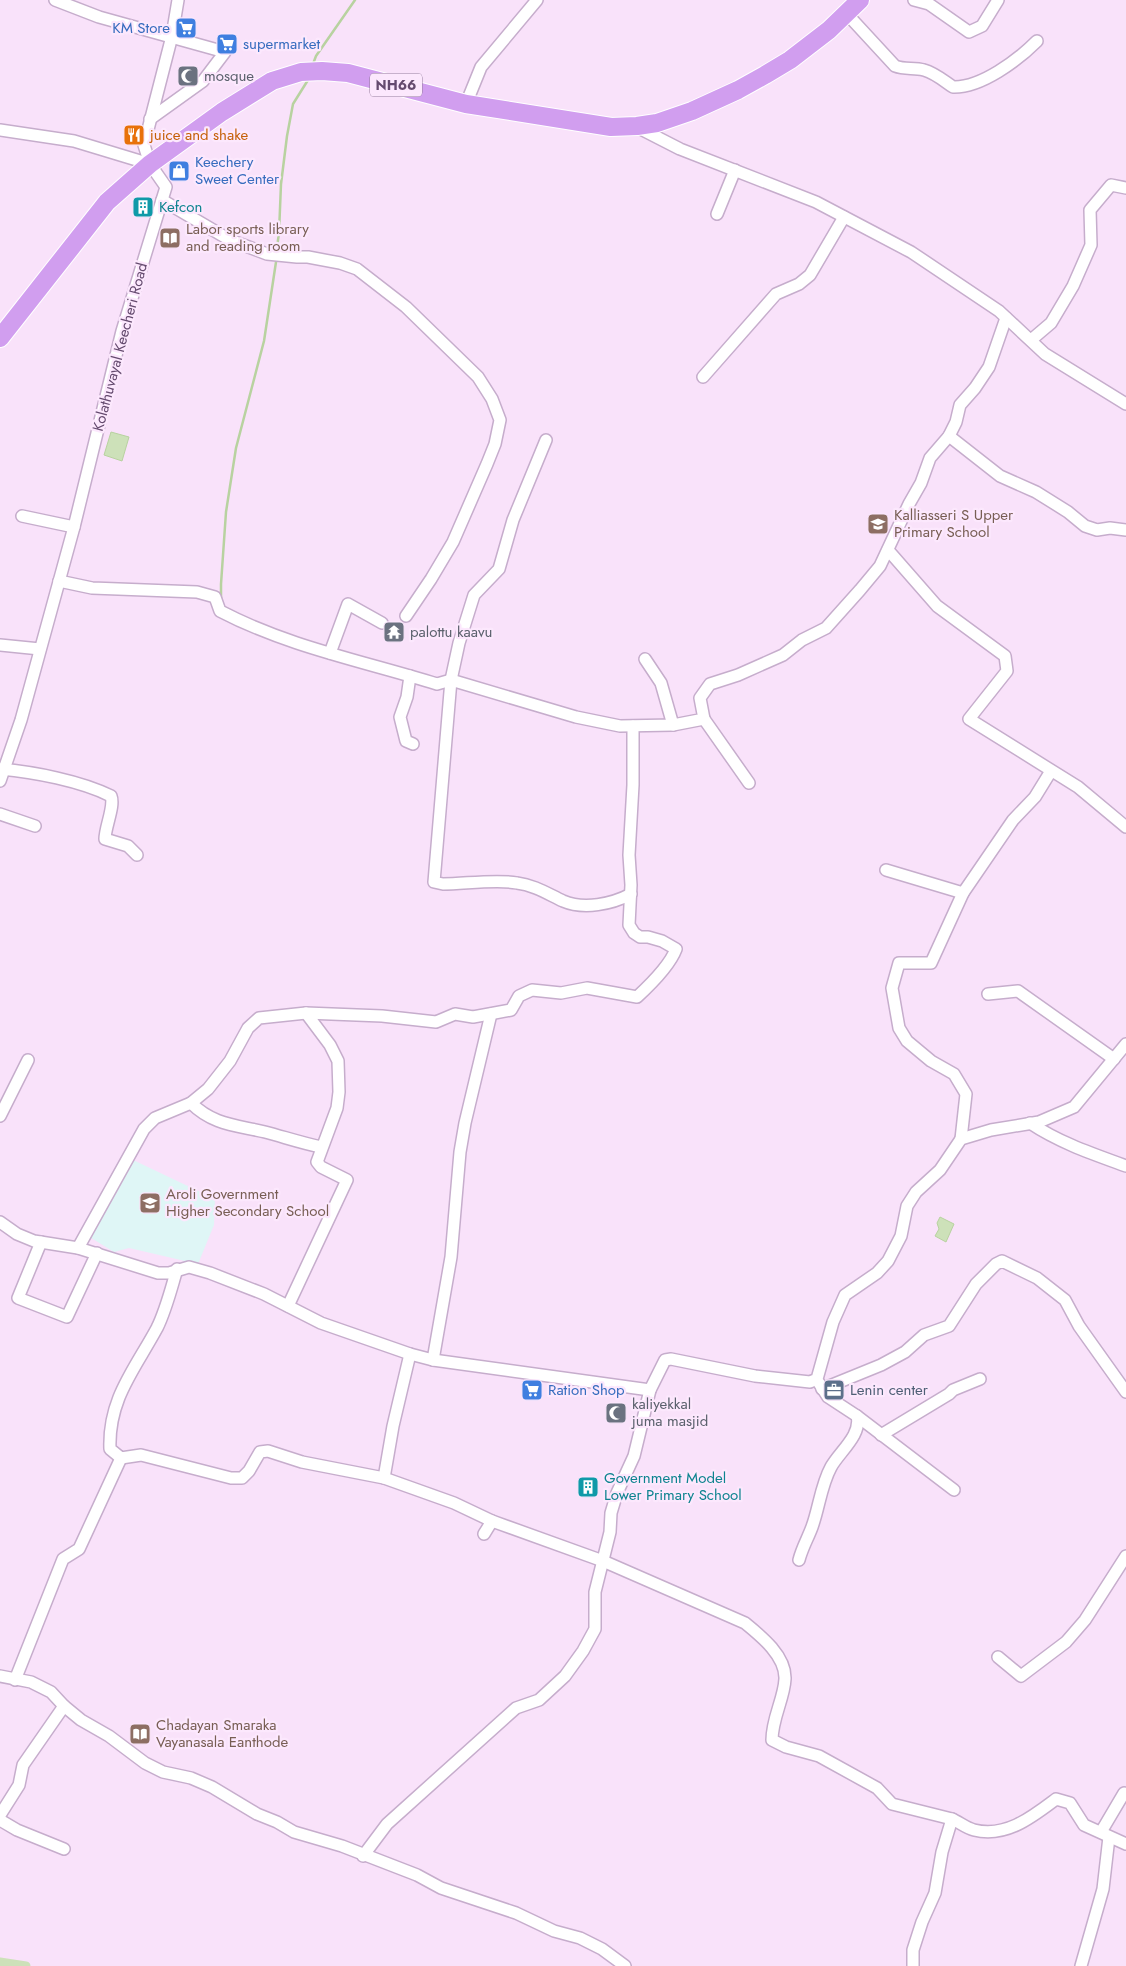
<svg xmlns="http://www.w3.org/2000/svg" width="1126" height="1966" font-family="Jost,sans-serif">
<rect width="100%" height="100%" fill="#f9e2fa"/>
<!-- education -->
<path fill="#dff6f6" d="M131,1159L215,1199L214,1225L198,1264L129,1248L114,1252L88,1236Z"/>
<!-- water -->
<g fill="#cde1b9" stroke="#b8d2a0">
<path d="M111,432L129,437L122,461L104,455Z"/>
<path d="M940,1217L954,1224L946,1242L935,1236L939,1229L937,1223Z"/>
</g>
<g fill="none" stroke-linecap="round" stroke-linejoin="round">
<!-- stream -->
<g stroke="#b8d2a0" stroke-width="2.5">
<path d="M313,64L316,56L355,0"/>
<path d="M277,247L279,233L281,184L287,136L293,104L308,80"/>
<path d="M221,600V584L226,512L236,448L264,341L276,262"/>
</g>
<!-- canal -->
<path stroke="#cde1b9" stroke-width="9" d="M0,1962L26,1966"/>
<!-- minor casing -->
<g stroke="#c6adcc" stroke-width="14">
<g id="minor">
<path d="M55,0L99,17L225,52L203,81L150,119"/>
<path d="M914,0L929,4L969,32L982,26L998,0"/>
<path d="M847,14L895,66C905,70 914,67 924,70C935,73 944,81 953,87C981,88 1018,60 1037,41"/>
<path d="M466,104L481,67L537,0"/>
<path d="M637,127L680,149L816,202L911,252L999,311L1045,354L1126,404"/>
<path d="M0,130L74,141L150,164"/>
<path d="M162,200L230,240L267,254L297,257H308L340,263L357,269L406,307L478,377L492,399L500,420L495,444L487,464L453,542L431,579L406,616"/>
<path d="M717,214L735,170"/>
<path d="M1031,340L1051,323L1073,286L1091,245L1090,210L1111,185L1126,188"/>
<path d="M703,377L776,294L799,284L810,275L844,217"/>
<path d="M949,436L1000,476L1036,492L1068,512L1085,526L1097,530L1110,528L1126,530"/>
<path d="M546,440L513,520L499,569L474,595L459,643L451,680L434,882L443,884C464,884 497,879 517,883C534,885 548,894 563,901C584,910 612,904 631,894"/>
<path d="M22,516L74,527"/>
<path d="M888,550L937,606L1005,656L1007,671L969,719L1078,787L1126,827"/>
<path d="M59,581L92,588L197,592L215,597L220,611C289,647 363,661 437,684L451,680L576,717L620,726L673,725L704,719L700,698L710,684L738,675L783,655L802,640L826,628L860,590L880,566L909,504L921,483L930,458L949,436L956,422L960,405L975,388L989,367L1006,318"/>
<path d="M0,645L40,649"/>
<path d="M330,653L348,604L382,623"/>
<path d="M645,659L661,683L673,725"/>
<path d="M410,676L407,697L400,717L406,741L413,744"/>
<path d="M704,719L749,783"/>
<path d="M0,769C34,772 81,781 111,796C115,806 105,827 105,839L128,846L137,855"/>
<path d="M0,781L21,720L74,527L122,331L166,187L150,164L144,145L172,36L178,0"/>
<path d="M0,814L35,826"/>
<path d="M886,870L963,893L931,963H899L892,988L899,1028L907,1041L931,1061L954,1074L966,1094L961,1139"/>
<path d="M963,893L1013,820L1035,797L1051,771"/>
<path d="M988,994L1018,991L1114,1059"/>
<path d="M191,1103C213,1125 236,1125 265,1132C284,1137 302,1143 321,1147"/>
<path d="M0,1116L28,1060"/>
<path d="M1030,1123C1060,1143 1093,1154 1126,1166"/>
<path d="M0,1222L17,1234L34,1241L78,1248L158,1273H169L189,1267L210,1273L264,1294L321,1323L410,1354L433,1360L650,1390L665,1360L671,1359L755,1376L810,1382L817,1379L833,1322L845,1295L877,1273L888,1261L901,1236L907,1206L916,1192L940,1170L961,1139L991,1130L1039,1122L1074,1107L1126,1044"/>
<path d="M41,1242L18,1298L67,1317L97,1253"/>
<path d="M78,1248L144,1129L155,1118L191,1103L208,1089L230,1061L248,1028L259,1018L306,1013L382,1016L436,1022L455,1014L473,1017L511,1010L519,996L532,990L561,993L587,988L637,997C650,985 670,965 676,949L662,941L648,937H640L634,933L629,925L631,885L629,855L633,785V726"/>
<path d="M177,1269C171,1289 166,1310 157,1328C135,1369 108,1399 110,1449L121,1458L141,1455L231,1478H242L249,1471L260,1452L268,1451L302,1462L384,1478"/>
<path d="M288,1306L347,1180L321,1167L317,1162L337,1108L339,1092L338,1061L330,1045L306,1013"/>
<path d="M410,1354L393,1426L384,1478L454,1503L492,1521L484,1534"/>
<path d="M433,1360L451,1257L460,1152L465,1123L491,1014"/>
<path d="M822,1389L881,1365L905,1352L924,1335L949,1326L976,1284L996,1264L1002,1261L1037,1278L1065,1300L1079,1326L1126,1392"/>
<path d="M857,1416L954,1490"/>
<path d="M881,1435L949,1394L953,1390L980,1379"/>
<path d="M492,1521L603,1561L745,1623C761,1636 786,1656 785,1679C784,1699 772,1718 772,1740L786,1747L819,1756L877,1788L892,1804L952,1819"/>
<path d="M799,1560C802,1548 808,1538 812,1527C819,1508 821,1485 831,1467C839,1452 862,1435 857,1416L828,1397L819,1383"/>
<path d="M998,1657L1021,1676L1066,1642L1085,1620L1126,1556"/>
<path d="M0,1676L31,1682L51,1692L64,1706L81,1720L109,1736L145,1763L163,1772L191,1778L212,1787L257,1814L277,1822L294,1832L342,1846L417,1875L441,1888L516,1913L554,1931L580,1938L602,1949L625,1966"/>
<path d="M15,1680L63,1559L79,1549L121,1458"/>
<path d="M0,1815L19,1785L23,1765L64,1706"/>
<path d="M0,1820L17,1830L64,1849"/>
<path d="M1101,1832L1124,1793"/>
<path d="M363,1856L387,1824L516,1708L539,1700L565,1676L583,1651L595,1629V1592L610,1532L611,1513L617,1493L634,1456L650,1390"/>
<path d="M913,1966V1950L922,1922L935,1893L942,1852L952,1819C959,1822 966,1828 974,1830C1006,1838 1032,1817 1056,1799L1070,1803L1084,1825L1126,1844"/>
<path d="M1081,1966L1103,1889L1109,1837"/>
</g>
</g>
<!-- highway casing -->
<g stroke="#fff" stroke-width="20">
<path id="highway" d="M0,338L107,202L150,164L222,112L272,81L301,72L322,71L348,73L466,104L611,127L637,126L657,123L692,111L738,90L765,75L790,60L829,30L860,0"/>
</g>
<!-- minor -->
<use href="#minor" stroke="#fff" stroke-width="11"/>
<!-- highway -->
<use href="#highway" stroke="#d19eef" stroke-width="18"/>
</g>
<!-- icons -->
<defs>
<g id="supermarket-square" transform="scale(1.125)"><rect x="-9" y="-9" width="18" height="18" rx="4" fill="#3f7fe0" stroke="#fce8fd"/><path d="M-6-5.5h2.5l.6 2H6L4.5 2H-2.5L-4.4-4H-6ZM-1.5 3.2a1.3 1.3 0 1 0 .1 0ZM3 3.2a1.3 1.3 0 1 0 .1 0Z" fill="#fff"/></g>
<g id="mosque-square" transform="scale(1.125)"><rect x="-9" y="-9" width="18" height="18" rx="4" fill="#6b7280" stroke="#fce8fd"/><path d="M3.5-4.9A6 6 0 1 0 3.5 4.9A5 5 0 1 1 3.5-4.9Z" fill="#fff"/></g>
<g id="restaurant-square" transform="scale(1.125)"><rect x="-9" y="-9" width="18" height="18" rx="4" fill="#e8710a" stroke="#fce8fd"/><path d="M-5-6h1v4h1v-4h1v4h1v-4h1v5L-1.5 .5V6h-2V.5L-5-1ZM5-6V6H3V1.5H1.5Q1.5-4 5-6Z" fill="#fff"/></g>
<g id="shop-square" transform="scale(1.125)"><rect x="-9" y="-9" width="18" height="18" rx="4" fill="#3f7fe0" stroke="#fce8fd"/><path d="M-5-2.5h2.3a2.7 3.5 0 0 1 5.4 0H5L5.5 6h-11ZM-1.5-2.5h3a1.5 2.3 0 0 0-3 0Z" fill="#fff"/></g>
<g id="building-square" transform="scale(1.125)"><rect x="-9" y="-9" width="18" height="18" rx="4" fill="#0f9aa8" stroke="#fce8fd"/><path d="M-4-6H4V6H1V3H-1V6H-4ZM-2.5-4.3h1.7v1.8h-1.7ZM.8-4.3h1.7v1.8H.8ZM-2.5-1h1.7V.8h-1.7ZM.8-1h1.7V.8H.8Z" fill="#fff"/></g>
<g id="library-square" transform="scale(1.125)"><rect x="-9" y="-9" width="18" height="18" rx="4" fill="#8d6e63" stroke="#fce8fd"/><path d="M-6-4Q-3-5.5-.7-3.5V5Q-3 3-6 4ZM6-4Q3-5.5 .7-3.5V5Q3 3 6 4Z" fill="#fff"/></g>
<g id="school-square" transform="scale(1.125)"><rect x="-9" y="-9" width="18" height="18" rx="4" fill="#8d6e63" stroke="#fce8fd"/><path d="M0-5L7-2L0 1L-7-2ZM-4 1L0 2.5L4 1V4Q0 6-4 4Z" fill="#fff"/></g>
<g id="temple-square" transform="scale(1.125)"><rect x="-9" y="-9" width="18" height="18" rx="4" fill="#6b7280" stroke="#fce8fd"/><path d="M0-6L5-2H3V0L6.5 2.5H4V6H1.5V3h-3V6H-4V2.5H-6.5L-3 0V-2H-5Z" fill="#fff"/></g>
<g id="office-square" transform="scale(1.125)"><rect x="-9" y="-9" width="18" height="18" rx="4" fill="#5c6f8a" stroke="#fce8fd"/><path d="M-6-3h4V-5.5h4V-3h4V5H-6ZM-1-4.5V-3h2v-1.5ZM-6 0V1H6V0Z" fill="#fff"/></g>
</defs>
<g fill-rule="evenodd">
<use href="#supermarket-square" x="186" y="28"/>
<use href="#supermarket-square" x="227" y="44"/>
<use href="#mosque-square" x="188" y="76"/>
<use href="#restaurant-square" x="134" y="135"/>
<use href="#shop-square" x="179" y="171"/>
<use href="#building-square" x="143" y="207"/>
<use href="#library-square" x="170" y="238"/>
<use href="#school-square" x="878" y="524"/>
<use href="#temple-square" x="394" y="632"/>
<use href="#school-square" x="150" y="1203"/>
<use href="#supermarket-square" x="532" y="1390"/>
<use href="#office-square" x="834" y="1390"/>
<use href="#mosque-square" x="616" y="1413"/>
<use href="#building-square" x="588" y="1487"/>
<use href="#library-square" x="140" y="1734"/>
</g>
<g text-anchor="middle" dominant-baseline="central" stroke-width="4.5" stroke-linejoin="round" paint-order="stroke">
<!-- shield labels -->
<rect fill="#fce8fd" stroke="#927a9a" stroke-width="1" x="370" y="73.5" width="52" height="23" rx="4"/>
<g font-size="14" font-weight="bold" fill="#654b6f">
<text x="396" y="85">NH66</text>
</g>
<!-- shop labels -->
<g font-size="15" fill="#366cbe" stroke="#fce8fd" text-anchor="start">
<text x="170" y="28" text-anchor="end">KM Store</text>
<text x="243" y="44">supermarket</text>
<text x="195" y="162">Keechery<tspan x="195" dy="17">Sweet Center</tspan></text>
<text x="548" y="1390">Ration Shop</text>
</g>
<!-- worship labels -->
<g font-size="15" fill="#5b616d" stroke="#fce8fd" text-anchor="start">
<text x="204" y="76">mosque</text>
<text x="410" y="632">palottu kaavu</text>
<text x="632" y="1404">kaliyekkal<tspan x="632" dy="17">juma masjid</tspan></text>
</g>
<!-- food labels -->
<g font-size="15" fill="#c56008" stroke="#fce8fd" text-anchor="start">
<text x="150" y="135">juice and shake</text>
</g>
<!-- culture labels -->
<g font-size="15" fill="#0d838f" stroke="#fce8fd" text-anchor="start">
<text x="159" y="207">Kefcon</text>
<text x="604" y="1478">Government Model<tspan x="604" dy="17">Lower Primary School</tspan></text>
</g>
<!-- education labels -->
<g font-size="15" fill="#785e54" stroke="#fce8fd" text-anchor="start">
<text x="186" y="229">Labor sports library<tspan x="186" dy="17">and reading room</tspan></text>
<text x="894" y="515">Kalliasseri S Upper<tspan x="894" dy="17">Primary School</tspan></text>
<text x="166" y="1194">Aroli Government<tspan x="166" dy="17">Higher Secondary School</tspan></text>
<text x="156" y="1725">Chadayan Smaraka<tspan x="156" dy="17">Vayanasala Eanthode</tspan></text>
</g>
<!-- street labels -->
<g font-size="15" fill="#654b6f" stroke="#fce8fd">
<text transform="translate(120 347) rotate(-75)">Kolathuvayal Keecheri Road</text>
</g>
<!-- service labels -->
<g font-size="15" fill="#4e5e75" stroke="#fce8fd" text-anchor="start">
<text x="850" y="1390">Lenin center</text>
</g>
</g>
</svg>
